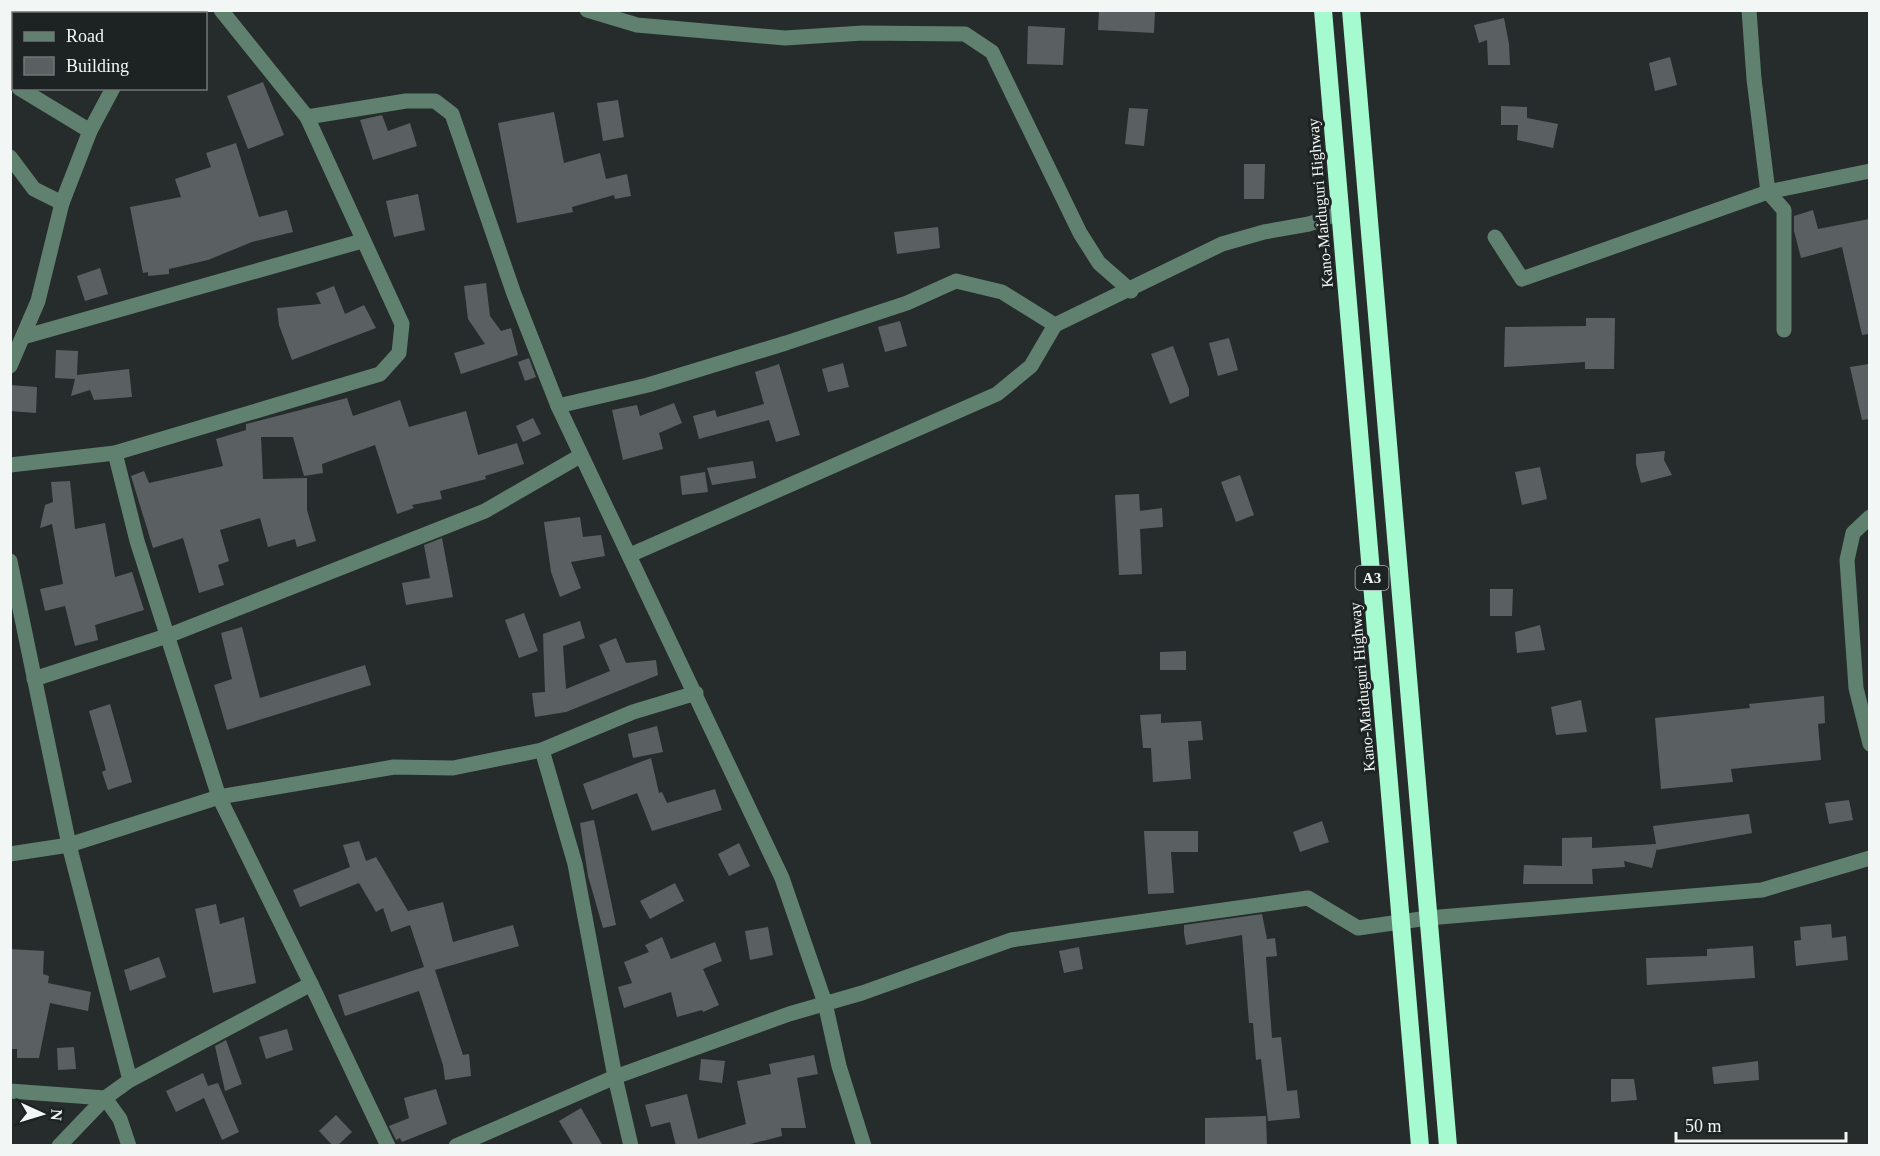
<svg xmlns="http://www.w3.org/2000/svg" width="1880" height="1156" font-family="'Times New Roman',serif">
<rect width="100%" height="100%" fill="#262c2b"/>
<!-- building -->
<g fill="#5a6062">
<path d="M1099,10H1155L1154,33L1098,30Z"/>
<path d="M1504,18L1509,44L1510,65H1488L1487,40L1479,43L1474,25Z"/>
<path d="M1028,26L1065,28L1063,65L1027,64Z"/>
<path d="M1670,57L1677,85L1655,91L1649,63Z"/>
<path d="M263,82L284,135L248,149L227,96Z"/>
<path d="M618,100L624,137L603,141L597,103Z"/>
<path d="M1501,106L1527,107V118L1558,124L1553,148L1517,140L1518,125H1501Z"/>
<path d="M1129,108L1148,109L1144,146L1125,144Z"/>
<path d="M554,112L564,163L600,153L606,179L627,174L631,196L615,199L614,195L572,207L573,212L517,223L498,123Z"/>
<path d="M382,115L388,131L410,123L417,146L373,160L360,120Z"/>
<path d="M236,143L259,217L287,210L293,232L252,242L208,260L169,269V274L148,276V272L143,273L130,207L181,197L175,179L211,167L206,153Z"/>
<path d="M1244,164H1265L1264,199H1244Z"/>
<path d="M418,194L425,230L394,237L386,201Z"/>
<path d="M1813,210L1818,229L1869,219V334L1862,335L1842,247L1801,258L1794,231V216Z"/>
<path d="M938,227L940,248L897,254L894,232Z"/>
<path d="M100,268L108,294L85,301L77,276Z"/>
<path d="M486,283L490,316L501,331L511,328L518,355L461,374L454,353L485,344L468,319L464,286Z"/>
<path d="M334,286L345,314L364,305L376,328L292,360L279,325L277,308L321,304L316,293Z"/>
<path d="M1586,318H1615L1614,369H1585V362L1504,367L1505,327L1586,326Z"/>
<path d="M900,321L907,346L885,352L878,327Z"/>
<path d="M1229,338L1238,370L1218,376L1209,343Z"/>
<path d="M1173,346L1189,389V396L1170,404L1151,354Z"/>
<path d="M56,350L78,351L77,375L129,369L132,397L94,400L90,390L71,396L75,379L55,378Z"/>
<path d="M529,358L536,377L525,381L518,362Z"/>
<path d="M843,363L849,387L828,392L822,369Z"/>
<path d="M779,364L800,435L776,442L769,420L699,439L693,416L715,410L717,417L764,404L755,372Z"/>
<path d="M1869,364V419L1862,420L1850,367Z"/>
<path d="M10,385L37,387L36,413L10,411Z"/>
<path d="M347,398L353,416L400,400L409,427L466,411L478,455L517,443L524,464L485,476L486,479L440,491L442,499L412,505L414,508L397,514L375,445L322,464L323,473L304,476L293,437H261L263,479L307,478V510L316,541L297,547L295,539L268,547L260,518L220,530L229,561L218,565L224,585L199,593L183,538L153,548L131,476L144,471L149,483L223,466L216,439L246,430V424Z"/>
<path d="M674,403L682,423L659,433L663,449L623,460L612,410L637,405L640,416Z"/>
<path d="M533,418L541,434L523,442L516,426Z"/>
<path d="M1665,451L1664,460L1672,475L1641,483L1636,464V454Z"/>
<path d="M753,461L756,478L712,485L707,468Z"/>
<path d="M1540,467L1547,499L1522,505L1515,472Z"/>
<path d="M705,472L708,492L682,495L680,476Z"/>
<path d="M1240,475L1254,515L1236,522L1221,482Z"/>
<path d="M70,481L75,529L105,523L115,577L132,572L144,610L95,625L98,640L75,646L65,606L45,611L40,589L63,584L52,524L40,528L45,505L53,502L51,482Z"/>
<path d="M1139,494L1140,511L1162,508L1163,527L1140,529L1142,574L1119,575L1115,495Z"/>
<path d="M580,517L583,537L601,535L605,556L571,562L581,588L560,597L551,572L544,522Z"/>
<path d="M442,538L453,597L406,605L402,583L430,578L424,545Z"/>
<path d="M1490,589H1513L1512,616H1490Z"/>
<path d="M524,613L538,651L519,658L505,620Z"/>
<path d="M580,621L585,638L563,646L566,689L610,671L599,645L616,638L626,663L656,660L658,675L566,712L535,717L532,693L545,692L543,634Z"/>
<path d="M1540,625L1545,650L1517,653L1515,632Z"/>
<path d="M242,627L260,698L365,665L371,685L227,730L214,685L232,679L221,633Z"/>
<path d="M1186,651V670H1160V652Z"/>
<path d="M1824,696L1825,723L1818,724L1821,760L1731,769L1733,782L1661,789L1655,718L1750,708L1749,704Z"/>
<path d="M1581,700L1587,732L1556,735L1551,707Z"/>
<path d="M110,704L132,782L108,790L102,772L106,770L89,711Z"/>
<path d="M1161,714V723L1201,721L1203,740L1188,741L1191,779L1153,782L1151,748H1143L1140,715Z"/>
<path d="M657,726L663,752L633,758L628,734Z"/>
<path d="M651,758L659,793L662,792L667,803L715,789L722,810L652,831L637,793L592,810L583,784Z"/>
<path d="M1849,800L1853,820L1829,824L1825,803Z"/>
<path d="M1749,814L1752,833L1657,850V848L1652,868L1624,861L1625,867L1592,869L1593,884H1523L1524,865L1562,866V838L1592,837V848L1656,844L1653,826Z"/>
<path d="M594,820L616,925L603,928L588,876L580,823Z"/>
<path d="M1322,821L1329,842L1300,852L1293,832Z"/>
<path d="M1144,831H1198V852H1171L1174,893L1148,894Z"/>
<path d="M359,841L366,861L376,857L408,911L443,902L453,942L513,925L519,946L435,970L463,1055L469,1054L471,1076L445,1080L443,1065L419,991L345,1016L338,995L424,967L410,925L391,932L383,908L376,912L359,883L300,907L293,890L350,867L343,845Z"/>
<path d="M739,843L750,866L729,876L718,854Z"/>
<path d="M675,883L684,901L650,919L640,901Z"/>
<path d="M216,904L220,924L244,917L256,983L213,993L195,909Z"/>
<path d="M1262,914L1267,939L1275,938L1277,956L1266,957L1272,1038L1281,1037L1287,1091L1297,1090L1300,1118L1268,1121L1261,1059L1256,1060L1253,1023H1249L1242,935L1186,945L1184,933V925Z"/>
<path d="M1831,924L1832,938L1846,936L1848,960L1796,966L1794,941L1801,940L1800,927Z"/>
<path d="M768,927L773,955L750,960L745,931Z"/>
<path d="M662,937L671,959L715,942L722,961L703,969L719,1005L703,1012L702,1010L677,1017L671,992L624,1008L618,987L632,983L624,962L649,952L645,945Z"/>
<path d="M1753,946L1755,978L1647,985L1646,958L1707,956V949Z"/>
<path d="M1079,947L1083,969L1064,973L1059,951Z"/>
<path d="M10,949L44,951L43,974L49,976L48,983L91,992L88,1011L50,1003L39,1058H17V1049H10Z"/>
<path d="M159,957L166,977L130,991L124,970Z"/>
<path d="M287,1029L293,1050L266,1059L259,1037Z"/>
<path d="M226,1040L242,1084L225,1091L215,1046Z"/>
<path d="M74,1047L76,1069L58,1070L57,1048Z"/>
<path d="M814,1055L818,1074L797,1078L806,1128H781L782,1136L743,1146H676L670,1122L651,1127L645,1105L687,1094L698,1139L746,1124L737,1081L771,1074L769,1064Z"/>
<path d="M701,1059L725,1061L722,1083L699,1080Z"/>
<path d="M1758,1061L1759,1080L1714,1084L1712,1067Z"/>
<path d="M203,1073L208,1086L218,1083L239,1132L222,1140L204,1098L176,1112L166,1091Z"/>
<path d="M1611,1079H1634L1637,1100L1611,1102Z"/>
<path d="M436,1089L447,1124L402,1142L400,1138L396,1140L389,1126L409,1118L404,1098Z"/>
<path d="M581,1108L603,1146H574L559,1121Z"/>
<path d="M336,1115L352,1132L337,1146H333L319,1131Z"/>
<path d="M1266,1116L1267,1146H1205V1118Z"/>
</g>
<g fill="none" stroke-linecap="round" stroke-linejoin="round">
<!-- minor -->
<g stroke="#60816f" stroke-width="15">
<path d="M221,10L307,117L406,101H435L452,114L514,294L558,406L782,878L825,1003L839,1066L864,1146"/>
<path d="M587,10L637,25L785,38L863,33L965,34L992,52L1080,233L1099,263L1131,291"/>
<path d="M1749,10L1754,79L1768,192L1784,210V330"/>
<path d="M153,14L155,10"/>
<path d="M19,88L90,131"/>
<path d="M10,157L34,189L62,203"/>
<path d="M1495,237L1522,279L1768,192L1870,171"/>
<path d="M23,337L362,241"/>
<path d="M10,366L38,301L62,203L90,131L113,88"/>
<path d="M558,406L648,385L786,343L907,303L956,281L1002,292L1055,325L1222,244L1264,232L1309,224L1340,213"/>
<path d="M115,453L137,541L219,797L311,984"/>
<path d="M10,465L115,453L380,374L399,353L402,324L307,117"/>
<path d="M1870,517L1853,533L1847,560L1856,688L1870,744"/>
<path d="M630,555L997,394L1031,366L1055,325"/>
<path d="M10,561L69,845L130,1080"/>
<path d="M34,679L170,635L485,511L580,456"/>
<path d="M542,750L575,864L615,1077L631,1146"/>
<path d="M10,854L69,845L219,797L394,767L453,768L542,750L633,712L696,693"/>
<path d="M10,1091L105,1098"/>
<path d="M105,1098L120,1119L129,1146"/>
<path d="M59,1146L105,1098L130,1080L311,984L388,1146"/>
<path d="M456,1146L615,1077L789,1014L862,993L1011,940L1308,898L1358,928L1428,918L1762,890L1870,858"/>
</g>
<!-- highway -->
<g stroke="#a6facf" stroke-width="18">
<path d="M1323,10L1420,1146"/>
<path d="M1351,10L1448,1146"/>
</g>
</g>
<g text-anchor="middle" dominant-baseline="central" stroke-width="6" stroke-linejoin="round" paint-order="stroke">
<!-- shield labels -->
<rect fill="#1d2222" stroke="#b2b6b6" stroke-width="1.5" x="1355.5" y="566" width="33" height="24" rx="4.5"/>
<g font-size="15" font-weight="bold" fill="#f2f6f5">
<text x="1372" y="578">A3</text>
</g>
<!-- street labels -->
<g font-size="16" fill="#f2f6f5" stroke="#1d2222">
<text transform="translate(1320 203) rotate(-95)">Kano-Maiduguri Highway</text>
<text transform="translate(1362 687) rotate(-95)">Kano-Maiduguri Highway</text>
</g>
</g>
<!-- border -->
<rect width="1880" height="1156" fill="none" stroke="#f2f6f5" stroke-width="24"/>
<!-- legend -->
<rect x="12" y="12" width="195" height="78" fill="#1d2222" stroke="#727776" stroke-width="1.5"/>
<rect x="24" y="32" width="30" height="9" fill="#60816f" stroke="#727776" stroke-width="1.5"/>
<text x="66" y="42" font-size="18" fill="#f2f6f5">Road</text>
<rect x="24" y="57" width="30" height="18" fill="#5a6062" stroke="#727776" stroke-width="1.5"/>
<text x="66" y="72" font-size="18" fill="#f2f6f5">Building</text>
<!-- north arrow -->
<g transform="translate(42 1114) rotate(94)" stroke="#1d2222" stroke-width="4.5" paint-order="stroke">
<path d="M0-4.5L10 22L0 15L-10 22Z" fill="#f2f6f5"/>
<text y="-9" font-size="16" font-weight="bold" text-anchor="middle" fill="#f2f6f5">N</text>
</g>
<!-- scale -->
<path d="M1676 1132v9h170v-9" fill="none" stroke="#f2f6f5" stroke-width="3"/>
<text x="1685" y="1132" font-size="18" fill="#f2f6f5" stroke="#1d2222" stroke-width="4.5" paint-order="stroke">50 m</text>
</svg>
